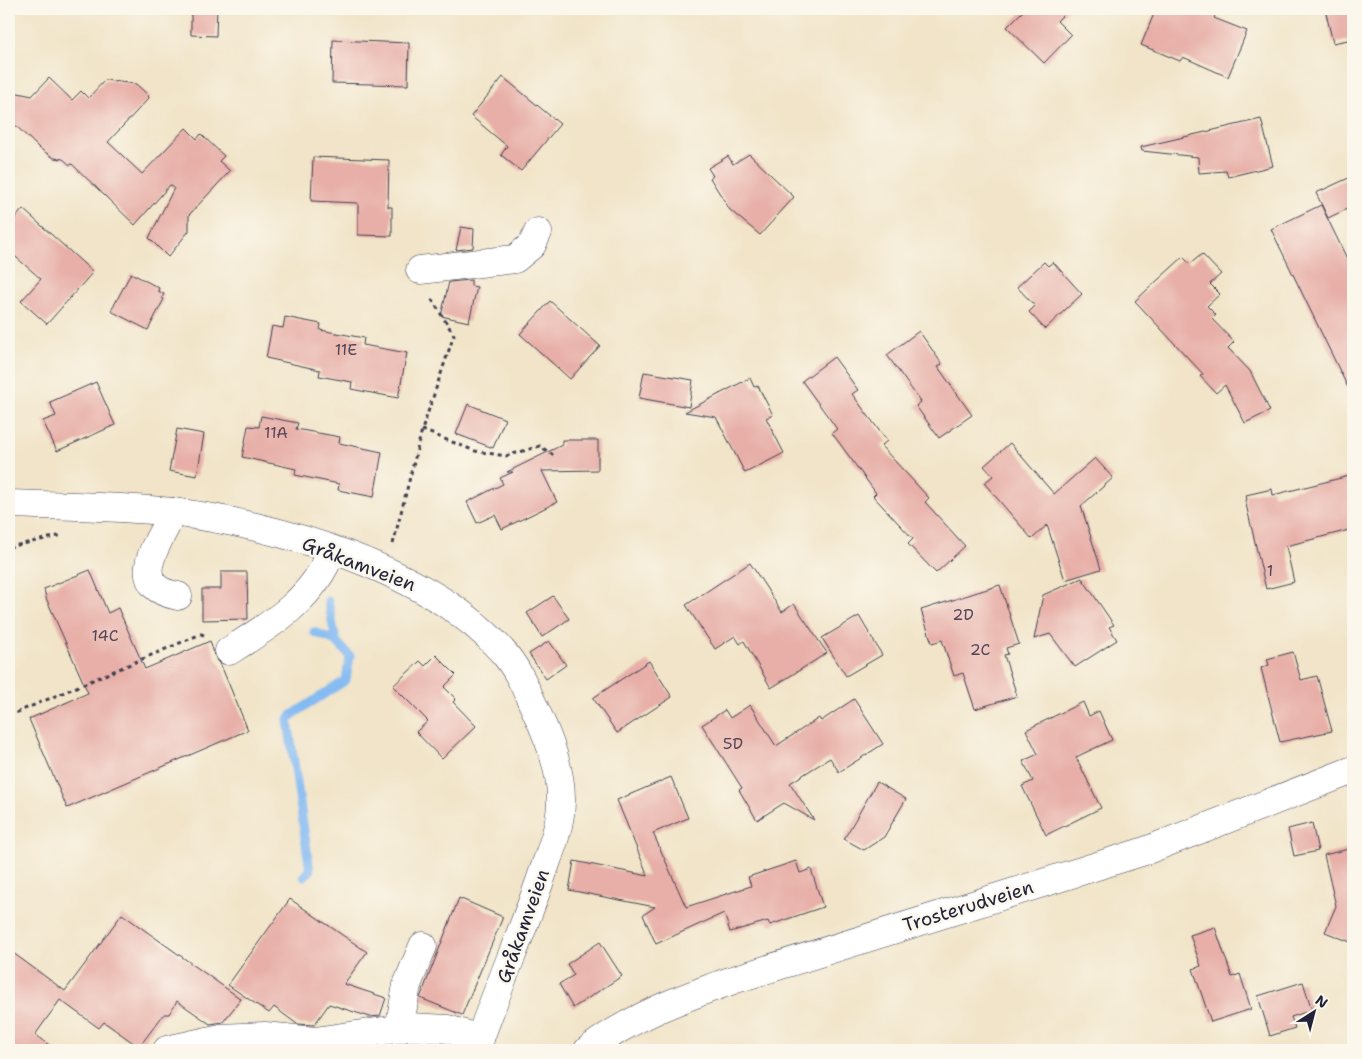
<svg xmlns="http://www.w3.org/2000/svg" width="1362" height="1059" font-family="'Shantell Sans',sans-serif">
<rect width="100%" height="100%" fill="#fbf7ec"/>
<filter id="ink" filterUnits="userSpaceOnUse"><feTurbulence type="fractalNoise" baseFrequency=".02" numOctaves="2"/><feDisplacementMap in="SourceGraphic" scale="10" xChannelSelector="R" yChannelSelector="G"/><feConvolveMatrix kernelMatrix="1 2 1 2 8 2 1 2 1" color-interpolation-filters="sRGB"/></filter>
<filter id="wash" filterUnits="userSpaceOnUse"><feTurbulence type="fractalNoise" baseFrequency=".0096" numOctaves="4" result="noise"/><feDisplacementMap in="SourceGraphic" scale="20" xChannelSelector="R" yChannelSelector="G"/><feGaussianBlur stdDeviation="1.12" result="paint"/><feColorMatrix in="noise" values="0 0 0 0 0 0 0 0 0 0 0 0 0 0 0 0 0 1.4 0 .05"/><feComposite in="paint" operator="in"/></filter>
<g filter="url(#wash)">
<rect width="100%" height="100%" fill="#f1e4c8"/>
<g fill="none" stroke-linecap="round" stroke-linejoin="round">
<!-- stream -->
<g stroke="#83baf2" stroke-width="9">
<path d="M314,632L336,641"/>
<path d="M304,876L310,871L288,721L292,715L346,680L350,656L336,641L328,601"/>
</g>
</g>
<g id="blocks">
<!-- building -->
<g fill="#e7afa7">
<path d="M191,9H217L216,36L191,35Z"/>
<path d="M1025,9H1069L1057,21L1071,35L1044,63L1007,27Z"/>
<path d="M1156,9H1218L1214,18L1247,31L1228,77L1183,57L1180,61L1141,45Z"/>
<path d="M1325,9H1353V39L1333,43Z"/>
<path d="M333,40L409,43L408,85L332,83Z"/>
<path d="M503,77L560,124L521,171L501,155L507,146L471,116Z"/>
<path d="M49,78L72,100L81,91L88,98L105,80L136,84L148,95L149,98L108,142L142,174L186,128L197,139L201,134L224,156L219,161L230,171L189,215V231L168,257L149,238L174,188L170,185L135,225L72,164L70,165L63,159L54,158L39,148L9,119V91L32,96Z"/>
<path d="M1261,119L1273,166L1228,177L1226,171L1199,173L1198,157L1142,151L1141,147Z"/>
<path d="M749,154L794,197L760,235L730,210L710,178L713,176L708,168L728,156L733,164Z"/>
<path d="M313,157L389,160L388,207H392V236L358,235V203L311,201Z"/>
<path d="M1353,176V206L1328,218L1316,193Z"/>
<path d="M1321,205L1353,271V398L1271,229Z"/>
<path d="M23,209L93,272L47,324L21,301L41,279L9,251V225Z"/>
<path d="M461,227L474,229L473,248L456,250Z"/>
<path d="M1202,254L1221,274L1210,284L1220,294L1207,306L1216,315L1212,319L1234,342L1228,348L1250,371L1270,411L1245,423L1225,385L1216,393L1200,376L1203,374L1135,301L1183,257L1190,264Z"/>
<path d="M1044,262L1048,266L1053,262L1082,294L1045,329L1029,312L1035,306L1017,287Z"/>
<path d="M131,273L159,288L158,291L164,294L162,298L164,299L148,330L111,311Z"/>
<path d="M471,280V286L477,287L469,322L441,316L449,282Z"/>
<path d="M550,301L600,346L570,379L520,334Z"/>
<path d="M285,317L321,324L320,330L364,338L363,345L407,353L398,398L351,389L352,382L319,376L320,370L266,358L272,326L283,328Z"/>
<path d="M919,331L942,364L938,367L972,415L939,438L916,406L921,402L887,355Z"/>
<path d="M834,357L858,390L852,394L887,441L881,446L929,498L925,502L965,546L936,573L908,544L913,539L873,496L876,493L832,433L837,429L802,381Z"/>
<path d="M644,372L693,380L689,407L639,398Z"/>
<path d="M750,378L754,387L758,386L773,415L766,418L784,453L745,473L716,417L685,412Z"/>
<path d="M96,382L115,425L57,451L43,421L56,416L50,402Z"/>
<path d="M468,404L505,419L493,448L456,434Z"/>
<path d="M261,416L298,423L296,429L340,437L339,443L382,452L374,497L338,490L339,484L295,475L296,469L242,457L248,426L259,427Z"/>
<path d="M177,429L204,434L197,476L169,471Z"/>
<path d="M562,440H598V470L542,471L557,502L502,529L495,515L477,523L467,502L503,484L500,478L513,472H507L562,445Z"/>
<path d="M1010,443L1054,494L1095,458L1113,478L1081,506L1101,569L1065,580L1047,525L1032,539L984,483L993,476L984,466Z"/>
<path d="M1353,475V529L1286,546L1294,582L1266,589L1245,500H1247L1246,495L1272,489L1273,495Z"/>
<path d="M750,563L782,612L794,604L827,653L771,688L744,641L740,644L735,636L715,649L686,605Z"/>
<path d="M90,570L108,613L118,608L145,669L210,641L216,659L220,663L248,730L67,808L29,719L88,693L46,598L44,589Z"/>
<path d="M221,572H247L248,619L202,620V589H221Z"/>
<path d="M1082,578L1114,625L1109,627L1117,640L1075,667L1050,634L1034,639L1043,595Z"/>
<path d="M1000,585L1019,644L1006,648L1008,654L1004,655L1017,696L975,709L963,673L954,676L942,640L932,643L921,610Z"/>
<path d="M553,596L569,619L542,637L527,613Z"/>
<path d="M859,616L882,655L846,676L822,638Z"/>
<path d="M549,641L566,665L546,679L529,654Z"/>
<path d="M1293,652L1301,680L1317,676L1332,731L1280,742L1261,668L1269,665L1267,659Z"/>
<path d="M436,655L456,675L444,687L456,699L453,702L476,726L442,759L416,732L428,721L393,686L420,661L425,666Z"/>
<path d="M649,661L672,697L617,733L593,698Z"/>
<path d="M854,699L883,744L839,772L830,758L790,783L814,820L784,803L757,820L739,790L742,788L702,725L725,710L730,718L750,705L776,746L819,718L821,721Z"/>
<path d="M1083,702L1089,716L1099,711L1112,740L1076,757L1101,808L1046,835L1022,786L1033,781L1023,761L1038,754L1026,730Z"/>
<path d="M671,777L688,818L653,833L686,907L751,886L748,877L796,861L800,873L811,869L823,907L770,925L768,921L730,932L724,913L656,944L643,915L655,907L569,890L574,861L648,876L617,800Z"/>
<path d="M877,782L906,799L884,837L864,850L844,839Z"/>
<path d="M1312,823L1318,851L1294,856L1288,829Z"/>
<path d="M1353,848V943L1325,932L1336,906L1324,855Z"/>
<path d="M459,898L503,917L462,1015L420,998Z"/>
<path d="M290,899L367,952L344,984L386,998L380,1016L370,1017L329,1004L314,1025L297,1024L274,1007L269,1013L228,985Z"/>
<path d="M122,914L241,999L223,1022L210,1024L177,1001L169,1014H164L139,1047L104,1022L99,1028L60,1000L35,1035L56,1050H17L9,1045V950L65,991Z"/>
<path d="M1215,927L1232,977L1240,974L1251,1009L1211,1022L1193,969L1201,966L1190,935Z"/>
<path d="M600,942L622,976L573,1008L559,984L574,975L567,964Z"/>
<path d="M1303,982L1312,1010L1291,1017L1295,1028L1270,1036L1258,996Z"/>
</g>
</g>
</g>
<g filter="url(#ink)">
<use href="#blocks" fill-opacity="0" stroke="#413f50" stroke-width="1"/>
<g fill="none" stroke-linecap="round" stroke-linejoin="round">
<!-- minor casing -->
<g stroke="#413f50" stroke-width="29">
<g id="minor">
<path d="M420,270L515,259L532,245L538,232"/>
<path d="M9,504C63,506 118,506 172,512C276,524 431,570 502,651C517,667 526,689 535,709C548,736 562,770 561,801C561,826 550,852 542,875C522,934 496,991 476,1050"/>
<path d="M173,512C158,544 124,586 178,596"/>
<path d="M229,651C271,625 314,599 332,550"/>
<path d="M399,1029L407,985L423,946"/>
<path d="M167,1050L221,1038L265,1036L315,1041L410,1027L448,1029L480,1039"/>
<path d="M588,1050C631,1017 682,998 733,980L1145,851L1353,770"/>
</g>
</g>
<!-- path -->
<g stroke="#413f50" stroke-width="3" stroke-dasharray="4 4" stroke-linecap="butt">
<path d="M422,430L475,451L506,456L540,446L553,455"/>
<path d="M393,544L422,430L454,335L431,298"/>
<path d="M9,547L63,535"/>
<path d="M9,712L13,714L201,634L206,636"/>
</g>
<!-- minor -->
<use href="#minor" stroke="#fff" stroke-width="28"/>
</g>
</g>
<g text-anchor="middle" dominant-baseline="central" stroke-width="5" stroke-linejoin="round" paint-order="stroke">
<!-- number labels -->
<g font-size="16" fill="#534556">
<text x="346" y="349">11E</text>
<text x="276" y="432">11A</text>
<text x="1270" y="570">1</text>
<text x="963" y="614">2D</text>
<text x="105" y="635">14C</text>
<text x="980" y="649">2C</text>
<text x="733" y="743">5D</text>
</g>
<!-- street labels -->
<g font-size="19" fill="#22223b" stroke="#fbf7ec">
<text transform="translate(359 564) rotate(21)">Gråkamveien</text>
<text transform="translate(968 906) rotate(-17)">Trosterudveien</text>
<text transform="translate(523 926) rotate(-70)">Gråkamveien</text>
</g>
</g>
<!-- margin -->
<rect width="1362" height="1059" fill="none" stroke="#fbf7ec" stroke-width="30"/>
<!-- north arrow -->
<g transform="translate(1314 1012) rotate(36)" stroke="#fbf7ec" stroke-width="4" paint-order="stroke">
<path d="M0-4L9 19L0 12L-9 19Z" fill="#22223b"/>
<text y="-8" font-size="14" font-weight="bold" text-anchor="middle" fill="#22223b">N</text>
</g>
</svg>
